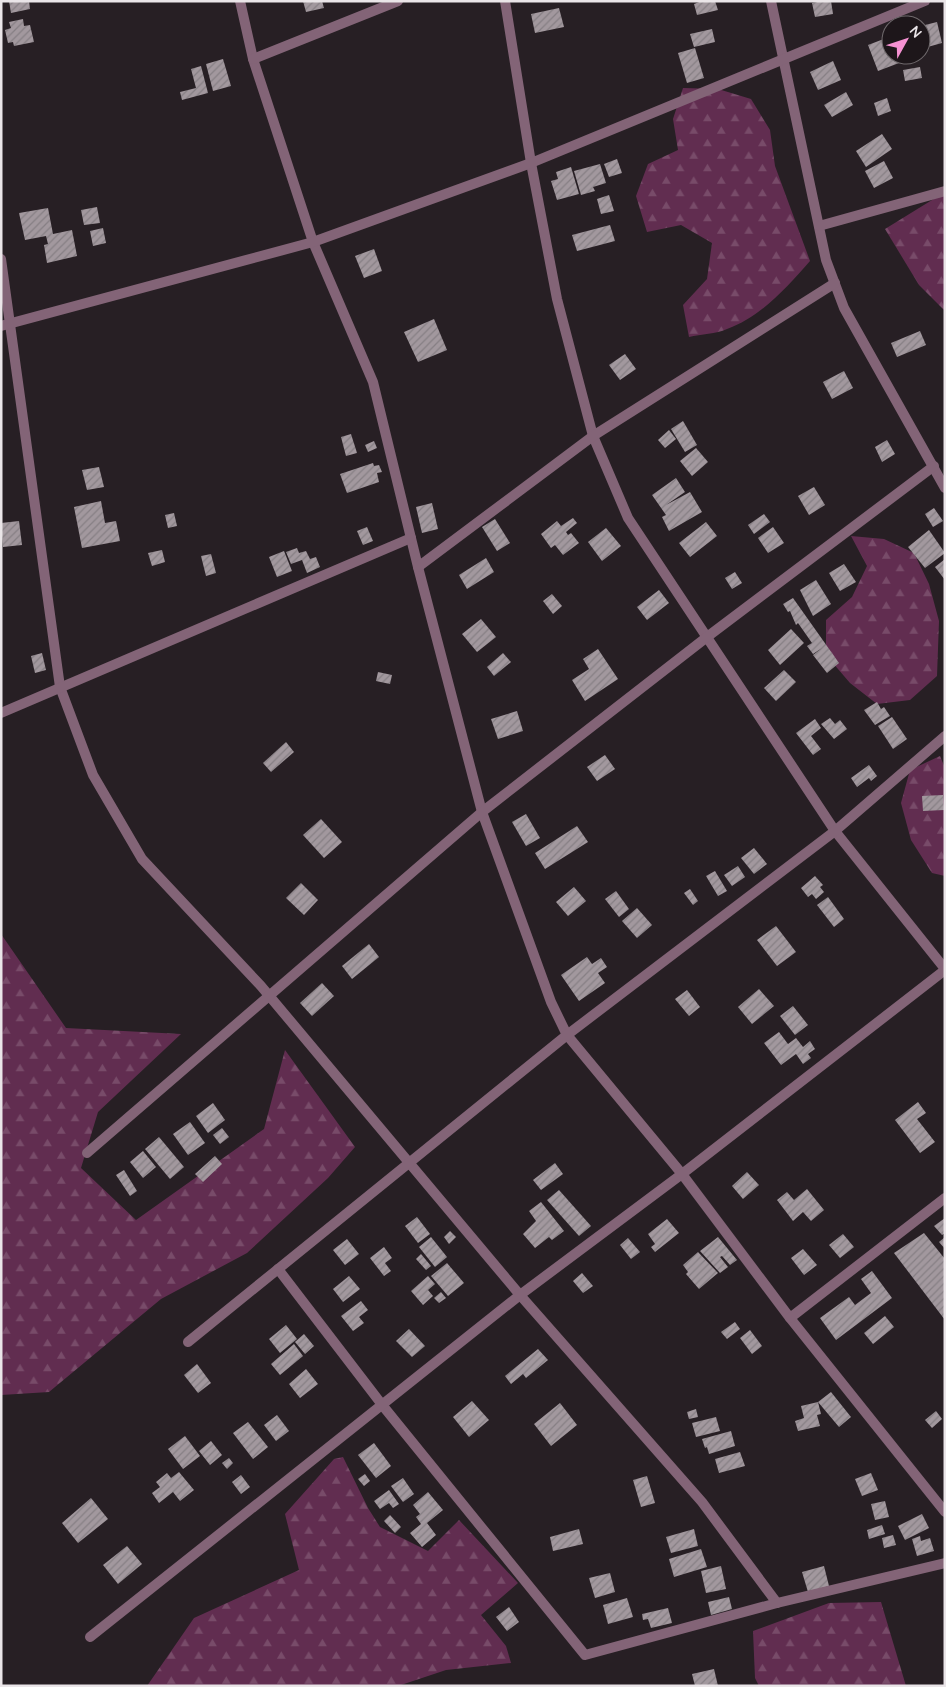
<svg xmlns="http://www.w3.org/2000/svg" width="946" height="1687" font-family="Quicksand,sans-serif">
<defs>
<pattern id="forest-firs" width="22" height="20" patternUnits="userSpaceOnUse" patternTransform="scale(1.25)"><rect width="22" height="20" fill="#612d50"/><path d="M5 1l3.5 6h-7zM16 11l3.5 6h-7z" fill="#784b69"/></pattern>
<pattern id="building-hatch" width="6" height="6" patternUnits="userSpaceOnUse" patternTransform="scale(1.25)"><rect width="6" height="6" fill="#a2989e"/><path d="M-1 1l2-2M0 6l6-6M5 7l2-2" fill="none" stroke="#867f84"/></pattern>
</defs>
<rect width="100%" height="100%" fill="#271f24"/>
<!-- forest -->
<g fill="url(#forest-firs)">
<path d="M683,88L718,89L751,99L770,130L775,166L810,261C787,287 761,317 727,329C716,334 701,334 689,337L683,305L707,279L712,243L681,225L647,232L636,196L648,164L678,150L673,119Z"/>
<path d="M945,192V311L919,285L885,229Z"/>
<path d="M851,536L884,539L914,553L929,584L939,621L937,676L910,700L877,704L850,683L826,655V620L852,597L867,566Z"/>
<path d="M940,756L945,768V876L932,873L911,840L901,803L910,770Z"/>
<path d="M1,934L66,1028L181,1034L98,1112L81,1168L136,1220L264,1129L285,1050L355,1147L328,1178L247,1253L161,1299L49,1392L1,1395Z"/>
<path d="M343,1457L368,1508L380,1527L428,1551L459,1520L518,1583L481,1615L506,1646L511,1663L446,1670L398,1686H147L194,1618L299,1570L285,1514L334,1459Z"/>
<path d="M881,1602L906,1686H759L755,1678L753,1631L829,1603Z"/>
</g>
<!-- building -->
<g fill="url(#building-hatch)">
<path d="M9,1H29L30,9L11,13Z"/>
<path d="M303,1H322L324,8L306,12Z"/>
<path d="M702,1H715L718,10L697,15L694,4Z"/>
<path d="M823,1H831L833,14L815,17L812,3Z"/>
<path d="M559,8L564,27L535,33L531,14Z"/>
<path d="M23,19L24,26L30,25L34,42L14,46L13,42L8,43L5,30L11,28L9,22Z"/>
<path d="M937,22L942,43L924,48L921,26Z"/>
<path d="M712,29L715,42L694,47L690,34Z"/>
<path d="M889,37L891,55H896L899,63L878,71L868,45Z"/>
<path d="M695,48L704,78L687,83L678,53Z"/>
<path d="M223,59L231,86L213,91L206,64Z"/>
<path d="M833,61L841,80L818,90L810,72Z"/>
<path d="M201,66L208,93L182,100L180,92L196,88L191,69Z"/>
<path d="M920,67L922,78L905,81L903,70Z"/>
<path d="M846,92L853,105L832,117L824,105Z"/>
<path d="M887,98L891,111L878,116L874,103Z"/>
<path d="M882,134L892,149L866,167L856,151Z"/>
<path d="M617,159L622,173L609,177L604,164Z"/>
<path d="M884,161L893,178L874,188L865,171Z"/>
<path d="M600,164L606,183L593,187L595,191L581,195L574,171Z"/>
<path d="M571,167L579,194L557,200L551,181L558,179L556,172Z"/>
<path d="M609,195L614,211L601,214L597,199Z"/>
<path d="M97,207L100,223L84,225L81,210Z"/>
<path d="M48,208L53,234L72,230L77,256L47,263L44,245L48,244L46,236L25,240L19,213Z"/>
<path d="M610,225L615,241L577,251L572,235Z"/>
<path d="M103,228L106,243L93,246L90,231Z"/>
<path d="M374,249L382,271L364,278L355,256Z"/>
<path d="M434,319L447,350L418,362L404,332Z"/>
<path d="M920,331L926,345L897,357L891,343Z"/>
<path d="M625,354L636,369L620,380L609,365Z"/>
<path d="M844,371L853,388L832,399L823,382Z"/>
<path d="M683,421L697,445L685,452L671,429Z"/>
<path d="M669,430L676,439L665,448L658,440Z"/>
<path d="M351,434L357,453L346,456L341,437Z"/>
<path d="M887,440L895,454L882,462L875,447Z"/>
<path d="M374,441L377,448L368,452L365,445Z"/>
<path d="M696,448L708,462L692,476L680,461Z"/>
<path d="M373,463L374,466L379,465L382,472L377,473L379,482L347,493L340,474Z"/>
<path d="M99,467L104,487L87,490L82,470Z"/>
<path d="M676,478L685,492L666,505L690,492L702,512L669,531L662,517L666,515L652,495Z"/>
<path d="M814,487L825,505L809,515L798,496Z"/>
<path d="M101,501L105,523L116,521L120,541L82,548L74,507Z"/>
<path d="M432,503L438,529L422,533L416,507Z"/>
<path d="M934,508L943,521L933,527L925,514Z"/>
<path d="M174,513L177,526L168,528L165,515Z"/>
<path d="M764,514L770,522L754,534L748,525Z"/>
<path d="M573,518L577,523L566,532L568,535L571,533L579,543L563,555L555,545L551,548L541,534L557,521L561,526Z"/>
<path d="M495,519L510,543L497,551L482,527Z"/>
<path d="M19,521L22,545L3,547L1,523Z"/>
<path d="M706,522L717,536L690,557L679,543Z"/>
<path d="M367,527L373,541L363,545L357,531Z"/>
<path d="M773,527L784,543L768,553L758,538Z"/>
<path d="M606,528L621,546L602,561L588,542Z"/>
<path d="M929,530L945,553L925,568L908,547Z"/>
<path d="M297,548L299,553L306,551L310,559L316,557L320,567L307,573L302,560L291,564L286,552Z"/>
<path d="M162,550L165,562L152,566L148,553Z"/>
<path d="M284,551L292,571L277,577L269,557Z"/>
<path d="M211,554L216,573L206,576L201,556Z"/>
<path d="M486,558L494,572L467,589L459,575Z"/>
<path d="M945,559V580L935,567Z"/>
<path d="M844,564L856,582L840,591L829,573Z"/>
<path d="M735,572L742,583L732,589L725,578Z"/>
<path d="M816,580L831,604L813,616L800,590Z"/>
<path d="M659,590L669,603L647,620L637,607Z"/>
<path d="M552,594L562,606L553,614L543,601Z"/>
<path d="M793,598L839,663L827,673L813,655L822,648L813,654L807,646L812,643L798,623L796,625L790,611L788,612L783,604Z"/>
<path d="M481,619L496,637L477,652L462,634Z"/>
<path d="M791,629L804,643L780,665L768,650Z"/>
<path d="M598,649L618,679L585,701L572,680L589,669L583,659Z"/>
<path d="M42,653L46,670L35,673L31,656Z"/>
<path d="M503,653L511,662L494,676L487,667Z"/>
<path d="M784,670L796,682L776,701L764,688Z"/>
<path d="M378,672L392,675L390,684L376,681Z"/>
<path d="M877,702L881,709L884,707L890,716L875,725L864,710Z"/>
<path d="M517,711L523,731L498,739L491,719Z"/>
<path d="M892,717L907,739L893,749L878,726Z"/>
<path d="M830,718L835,724L840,720L847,729L834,739L821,724Z"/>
<path d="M815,719L821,728L811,736L821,749L813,755L796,733Z"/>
<path d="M286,742L294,752L271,772L263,763Z"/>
<path d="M605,755L615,769L597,781L587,767Z"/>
<path d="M869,765L877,776L871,781L869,778L857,787L851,778Z"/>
<path d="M943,795L944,810L923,811L922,796Z"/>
<path d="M526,814L540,838L526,846L512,822Z"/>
<path d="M321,819L342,842L324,858L303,835Z"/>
<path d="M577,826L588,842L545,869L535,853Z"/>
<path d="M754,848L767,864L754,874L741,858Z"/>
<path d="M738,866L745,877L732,886L724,875Z"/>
<path d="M715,871L727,891L718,896L706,876Z"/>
<path d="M815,876L823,885L820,887L824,892L816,899L812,894L808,897L801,888Z"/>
<path d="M301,883L318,900L304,915L286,898Z"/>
<path d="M574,887L586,901L568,916L556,902Z"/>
<path d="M690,889L698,901L693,905L684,893Z"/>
<path d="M616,891L629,909L619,917L605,899Z"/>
<path d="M828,897L844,919L834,927L817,905Z"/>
<path d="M637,908L652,925L637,938L622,921Z"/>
<path d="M776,926L796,952L777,966L757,940Z"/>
<path d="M369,944L379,957L352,979L342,966Z"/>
<path d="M587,957L592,964L601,958L607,967L598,973L605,983L579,1001L561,975Z"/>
<path d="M322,983L334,996L312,1016L300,1003Z"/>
<path d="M759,989L774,1006L752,1024L738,1007Z"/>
<path d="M687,990L700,1007L689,1016L675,999Z"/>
<path d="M793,1006L808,1025L795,1035L780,1016Z"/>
<path d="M779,1032L788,1044L796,1038L803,1047L810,1041L815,1049L808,1054L811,1058L803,1064L796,1054L781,1065L764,1043Z"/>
<path d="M918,1102L926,1113L917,1119L935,1142L920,1153L895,1120Z"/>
<path d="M213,1103L225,1120L208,1133L196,1116Z"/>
<path d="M190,1122L205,1143L188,1155L173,1134Z"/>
<path d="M222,1128L229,1137L220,1144L213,1135Z"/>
<path d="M159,1137L184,1167L170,1179L145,1149Z"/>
<path d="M143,1151L156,1167L143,1178L130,1162Z"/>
<path d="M215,1156L222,1164L203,1182L195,1174Z"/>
<path d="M555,1163L563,1174L541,1190L533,1180Z"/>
<path d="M124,1170L137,1191L130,1196L116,1175Z"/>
<path d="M747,1172L759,1185L743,1199L732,1186Z"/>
<path d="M807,1189L824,1210L811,1221L803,1212L793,1221L777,1200L787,1192L794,1200Z"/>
<path d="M559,1190L591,1226L579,1236L547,1200Z"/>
<path d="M541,1202L564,1231L552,1240L549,1237L535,1248L523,1234L536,1221L529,1211Z"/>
<path d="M417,1217L430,1234L418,1243L405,1226Z"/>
<path d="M945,1218V1233L942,1235L934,1226Z"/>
<path d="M667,1219L679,1233L655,1252L651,1247L655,1244L648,1234Z"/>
<path d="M450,1231L456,1237L449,1244L444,1237Z"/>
<path d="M924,1233L945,1259V1320L894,1253Z"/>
<path d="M843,1234L854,1247L840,1258L829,1245Z"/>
<path d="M431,1237L447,1257L435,1267L419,1247Z"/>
<path d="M718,1237L737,1260L730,1265L722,1256L720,1257L728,1267L720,1273L700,1251Z"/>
<path d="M945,1237V1249L939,1242Z"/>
<path d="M628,1238L640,1252L631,1259L620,1245Z"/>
<path d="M347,1239L359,1254L345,1265L333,1250Z"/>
<path d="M384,1247L392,1258L385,1263L391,1271L384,1276L370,1258Z"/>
<path d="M803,1249L817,1265L804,1275L791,1258Z"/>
<path d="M698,1252L718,1273L699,1289L686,1274L688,1272L683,1265Z"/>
<path d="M421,1254L431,1266L426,1270L416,1259Z"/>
<path d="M447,1263L464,1283L448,1296L431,1276Z"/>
<path d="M872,1271L892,1298L836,1340L820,1318L849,1297L855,1305L871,1293L861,1279Z"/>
<path d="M582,1273L593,1286L583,1293L573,1281Z"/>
<path d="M349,1276L360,1289L343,1302L333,1289Z"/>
<path d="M428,1276L435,1284L428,1290L433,1296L423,1305L411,1291Z"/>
<path d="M441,1292L446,1298L439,1303L434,1298Z"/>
<path d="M361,1301L368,1310L359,1317L364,1323L353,1331L341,1316Z"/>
<path d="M885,1316L894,1327L873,1344L864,1333Z"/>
<path d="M735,1322L740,1329L727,1339L721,1332Z"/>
<path d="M286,1325L297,1339L280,1353L269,1339Z"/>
<path d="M409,1329L425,1346L412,1357L396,1341Z"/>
<path d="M750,1330L762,1346L752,1354L740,1338Z"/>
<path d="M304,1334L314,1346L305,1354L295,1342Z"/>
<path d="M294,1344L303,1356L280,1375L271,1364Z"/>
<path d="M538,1349L548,1360L526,1378L523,1374L511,1384L505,1376Z"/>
<path d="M197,1364L211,1383L198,1393L184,1375Z"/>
<path d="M306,1369L318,1384L300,1398L289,1384Z"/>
<path d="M831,1392L851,1417L839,1427L818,1402L821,1414L817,1415L820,1426L798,1431L795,1421L804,1418L801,1406L818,1402Z"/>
<path d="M472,1401L489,1420L469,1437L453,1417Z"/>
<path d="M560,1403L577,1425L551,1446L534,1424Z"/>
<path d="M696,1409L698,1417L689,1419L687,1412Z"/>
<path d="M936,1411L942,1419L932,1428L925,1420Z"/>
<path d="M277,1415L289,1431L276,1441L264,1425Z"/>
<path d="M716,1417L720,1431L696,1437L692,1423Z"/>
<path d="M248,1422L268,1447L253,1459L233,1433Z"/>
<path d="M731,1431L735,1446L709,1454L707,1447L705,1448L702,1439Z"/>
<path d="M185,1436L200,1456L183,1469L168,1449Z"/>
<path d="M211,1441L222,1455L210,1465L199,1451Z"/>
<path d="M374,1443L391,1466L376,1478L358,1455Z"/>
<path d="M740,1452L745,1466L719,1473L715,1459Z"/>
<path d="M229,1458L233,1463L227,1469L222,1463Z"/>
<path d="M179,1472L194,1490L180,1501L173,1492L159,1503L152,1493L160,1487L156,1482L167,1473L171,1478Z"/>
<path d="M871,1473L878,1490L862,1496L855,1479Z"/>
<path d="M365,1474L370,1481L364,1486L358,1479Z"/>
<path d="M241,1475L250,1487L241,1494L232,1482Z"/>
<path d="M647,1476L655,1503L641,1507L633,1480Z"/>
<path d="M403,1478L414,1494L403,1502L391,1486Z"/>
<path d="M389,1490L399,1504L393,1508L389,1503L380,1509L374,1501Z"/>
<path d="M428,1492L443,1510L427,1523L436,1535L422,1547L410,1533L421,1524L416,1517L420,1514L413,1505Z"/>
<path d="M91,1498L108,1519L78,1543L62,1523Z"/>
<path d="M885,1501L889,1517L875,1520L871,1504Z"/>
<path d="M922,1514L929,1528L905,1540L898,1526Z"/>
<path d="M390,1515L401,1527L395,1533L384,1521Z"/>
<path d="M882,1525L885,1534L869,1539L867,1530Z"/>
<path d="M579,1529L583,1544L553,1551L550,1537Z"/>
<path d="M694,1529L698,1546L671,1553L666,1537Z"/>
<path d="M893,1535L896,1545L884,1548L882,1538Z"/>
<path d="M920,1536L921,1541L930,1538L934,1551L917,1556L912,1539Z"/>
<path d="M127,1546L142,1564L118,1584L103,1565Z"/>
<path d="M701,1549L707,1567L674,1577L669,1559Z"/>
<path d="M721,1566L726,1589L706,1593L701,1571Z"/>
<path d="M824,1566L829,1586L808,1592L802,1572Z"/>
<path d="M610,1573L615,1592L595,1598L589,1578Z"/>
<path d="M729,1597L732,1609L711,1615L708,1602Z"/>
<path d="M627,1598L633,1617L608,1624L603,1605Z"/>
<path d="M509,1607L519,1622L507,1631L496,1617Z"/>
<path d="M668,1608L672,1623L651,1628L648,1619L643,1620L642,1614Z"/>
<path d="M714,1669L718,1686H695L692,1674Z"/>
</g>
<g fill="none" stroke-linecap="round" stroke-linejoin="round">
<!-- minor -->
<g stroke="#836477" stroke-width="10">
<path d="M240,1L253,59L313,242L373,382L418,567L482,812L551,1002L567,1035L682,1174L790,1318L945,1512"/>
<path d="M505,1L531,163L557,299L593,436L628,518L835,831L945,969"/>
<path d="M771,1L826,260L844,308L945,488"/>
<path d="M253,59L398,1"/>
<path d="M819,226L945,191"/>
<path d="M1,259L60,687L93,775L142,859L261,986L520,1295L702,1502L777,1603"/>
<path d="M1,326L313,242L531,163L925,1"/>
<path d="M418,567L593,436L835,283"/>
<path d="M1,713L411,538"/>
<path d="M87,1153L482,812L707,637L934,466"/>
<path d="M278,1269L383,1406L585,1655L777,1603L945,1563"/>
<path d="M790,1318L945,1198"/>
<path d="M188,1342L567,1035L835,831L945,736"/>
<path d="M90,1637L520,1295L682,1174L945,970"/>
</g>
</g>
<!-- border -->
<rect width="946" height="1687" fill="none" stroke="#eae5e8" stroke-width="5"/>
<!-- north arrow -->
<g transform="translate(906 40) rotate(50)"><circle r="24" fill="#1d161a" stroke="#6f696c"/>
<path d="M0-4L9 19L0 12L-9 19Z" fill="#f591d2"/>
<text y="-8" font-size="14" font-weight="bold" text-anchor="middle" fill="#eae5e8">N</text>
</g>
</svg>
